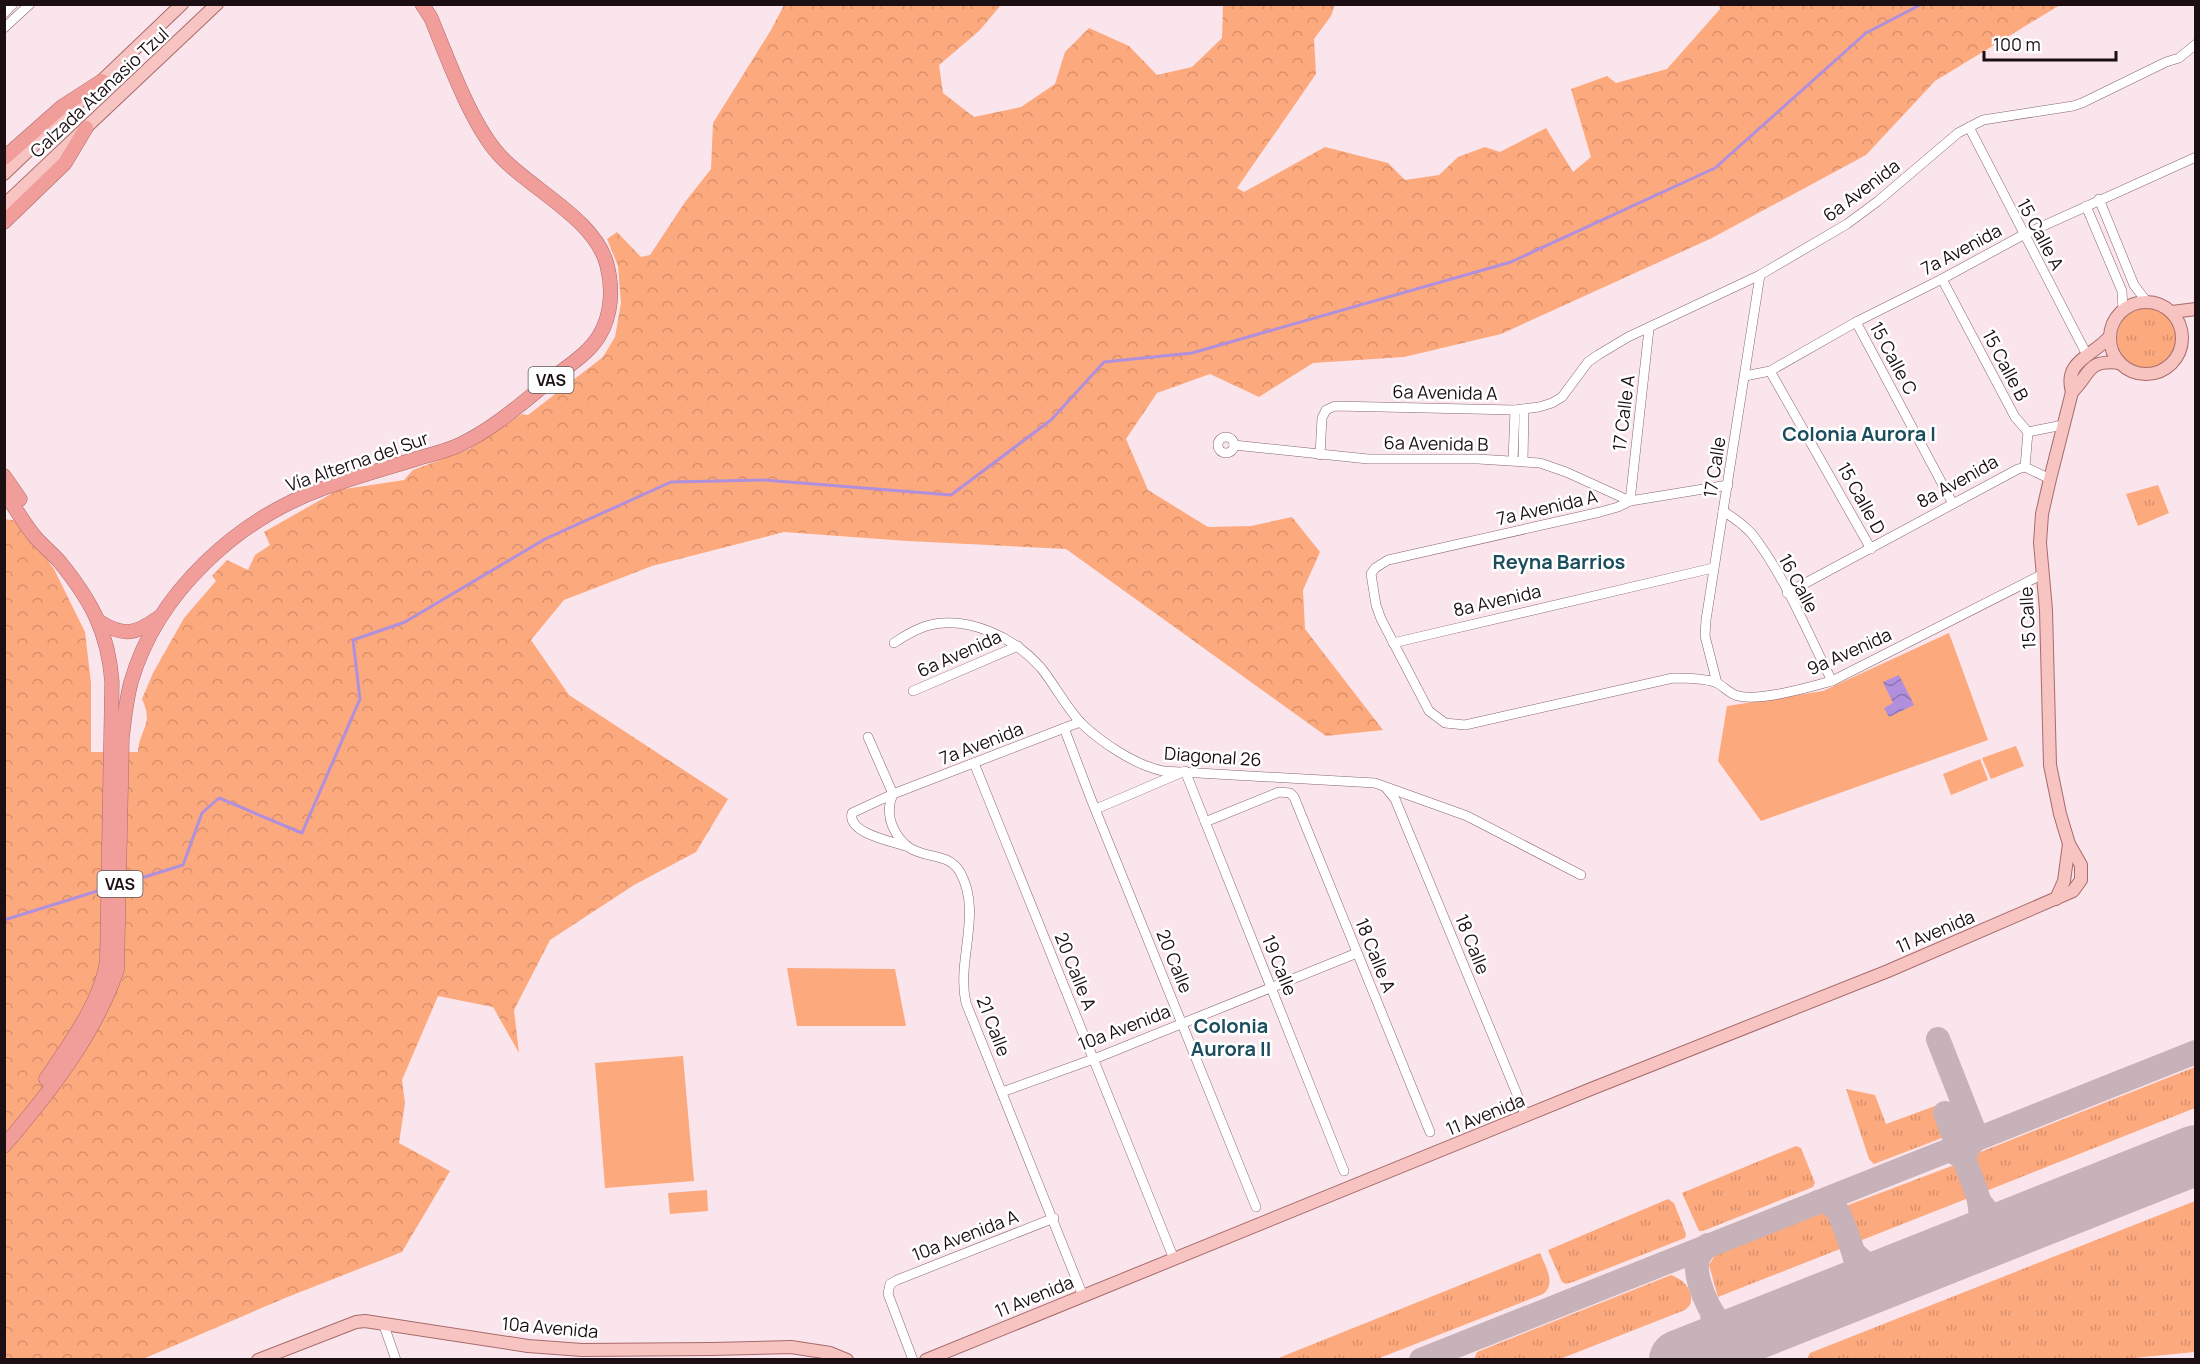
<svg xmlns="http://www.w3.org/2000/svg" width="2200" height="1364" font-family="Manrope,sans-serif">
<defs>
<pattern id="grass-tufts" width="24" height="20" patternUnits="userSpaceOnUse" patternTransform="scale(1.5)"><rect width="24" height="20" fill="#fda97e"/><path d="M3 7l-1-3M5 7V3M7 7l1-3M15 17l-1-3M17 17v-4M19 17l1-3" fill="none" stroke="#d8906c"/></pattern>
<pattern id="forest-crowns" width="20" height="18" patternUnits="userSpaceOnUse" patternTransform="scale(1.5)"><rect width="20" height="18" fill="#fda97e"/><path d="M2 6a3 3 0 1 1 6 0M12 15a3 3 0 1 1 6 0" fill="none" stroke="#d8906c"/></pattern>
<pattern id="water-waves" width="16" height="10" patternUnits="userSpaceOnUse" patternTransform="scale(1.5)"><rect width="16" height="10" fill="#b08fdd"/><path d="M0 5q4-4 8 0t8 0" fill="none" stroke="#8e73b2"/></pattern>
</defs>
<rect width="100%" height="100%" fill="#fbe5ec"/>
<!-- grass -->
<g fill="url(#grass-tufts)">
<circle cx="2147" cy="338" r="30"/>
<path d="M2158,485L2169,513L2138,526L2126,494Z"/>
<path d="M2195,1067V1108L1986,1191L1974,1162L1978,1153Z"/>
<path d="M1846,1089L1875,1095L1886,1124L1935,1106L1947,1136L1874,1164L1869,1159Z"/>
<path d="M1796,1146L1801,1148L1815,1183L1813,1187L1703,1231H1699L1682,1193Z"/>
<path d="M1957,1164L1971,1197L1857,1242L1843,1207Z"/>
<path d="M1668,1199L1674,1203L1686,1234L1685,1238L1573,1282L1566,1284L1562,1282L1548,1250Z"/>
<path d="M2195,1201V1352L2113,1360L1807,1359L1810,1353Z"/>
<path d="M1825,1212L1832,1216L1845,1247L1718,1297L1709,1265L1715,1255Z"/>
<path d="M1540,1253C1545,1266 1557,1284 1543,1294L1377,1359H1276Z"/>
<path d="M1671,1275C1684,1280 1695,1291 1690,1305L1685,1310L1560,1359H1474L1477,1352Z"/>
</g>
<!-- forest -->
<path fill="url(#forest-crowns)" d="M784,5H1001L979,31L939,65L943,93L974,117L1021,107L1055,84L1065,52L1089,28L1129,46L1157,75L1192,67L1222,38L1223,5H1335L1331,16L1314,39L1316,74L1237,188L1244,192L1325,147L1388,163L1405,180L1439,175L1458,157L1485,147L1500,152L1546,128L1573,172L1591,157L1571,89L1607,76L1616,83L1667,69L1720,9L1719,5H2060L1935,81L1866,155L1712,238L1501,334L1404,357L1313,363L1259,397L1210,374L1157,393L1126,439L1148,490L1208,527L1251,526L1292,517L1320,552L1303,590L1305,629L1383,730L1326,736L1066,549L907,541L784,532L652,566L564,600L531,640L569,695L728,799L696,852L634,885L550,940L514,1010L519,1053L493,1007L438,996L402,1080L405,1103L399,1143L450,1171L402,1252L285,1298L143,1359H5L4,519L19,521L54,569L85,632L91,683V752H138C140,727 154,726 142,699L153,673L184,618L216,581L212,576L227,560L248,570L255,555L270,545L264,532L338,490L404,480L413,470L469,449L522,414L528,415L603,357L615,337L621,303L618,266L607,239L617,232L641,257L650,255L685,202L711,169L713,123L771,30Z"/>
<!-- pitch -->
<g fill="#fda97e">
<path d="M1949,633L1988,740L1761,821L1718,761L1727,706L1823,691Z"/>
<path d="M2016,746L2024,766L1991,779L1982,758Z"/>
<path d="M1980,759L1988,780L1951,795L1943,774Z"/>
<path d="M787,968L895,969L906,1026H797Z"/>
<path d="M683,1056L694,1181L605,1188L595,1063Z"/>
<path d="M707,1190L708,1211L670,1214L668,1193Z"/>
</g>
<!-- water -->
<path fill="url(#water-waves)" d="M1899,675L1914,705L1889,717L1884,708L1893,703L1883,682Z"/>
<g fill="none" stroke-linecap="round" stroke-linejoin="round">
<!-- stream -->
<g stroke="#b08fdd" stroke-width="3">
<path d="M122,884L183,865L202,813L219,798L302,833L360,699L353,640L405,622L545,539L671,482L764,480L951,495L1051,420L1104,362L1192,353L1511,262L1715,168L1866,33L1922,4"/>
<path d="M4,920L104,889"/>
</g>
<!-- taxiway -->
<g stroke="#c6b2b8" stroke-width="24">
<path d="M1938,1039L1977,1138L1966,1150L1965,1162"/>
<path d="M1945,1113L1957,1145"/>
<path d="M1955,1153L1962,1157L1965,1162C1979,1199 1995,1224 1955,1250"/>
<path d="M1818,1202C1824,1202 1831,1203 1835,1208C1841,1214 1856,1257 1856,1266C1855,1280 1845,1289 1836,1297"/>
<path d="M1980,1202C1991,1217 2000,1227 2020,1224"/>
<path d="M1708,1245C1702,1251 1697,1257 1697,1265C1695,1284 1717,1332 1737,1336"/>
<path d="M1854,1253L1871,1269L1894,1274"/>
<path d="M1706,1349C1717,1338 1715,1328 1712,1314"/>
<path d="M1421,1360L2196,1052"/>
<path d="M1739,1360L1744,1344L1754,1330"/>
</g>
<!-- runway -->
<path stroke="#c6b2b8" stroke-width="60" d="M1679,1360L2196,1155"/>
<!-- minor casing -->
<g stroke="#866672" stroke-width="10">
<g id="minor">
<path d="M4,13L13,4"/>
<path d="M4,28L30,4"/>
<path d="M1969,127L2087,355"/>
<path d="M2099,199L2134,285L2147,302"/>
<path d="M2086,206L2122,291L2123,310"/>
<path d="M1942,279L2015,417L2028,432"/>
<path d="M1856,322L1953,504"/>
<path d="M1770,371L1871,549"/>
<path d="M1745,376L1770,371L1856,322L1942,279L2023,235L2196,157"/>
<path d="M2028,432L2063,425"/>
<circle cx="1226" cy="445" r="8"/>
<path d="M1234,445L1368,459H1478L1540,463L1566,472L1630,501L1649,329"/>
<path d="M1320,455L1322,418L1326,410L1335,406L1515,410L1539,407L1552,403L1562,397L1588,362L1598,355L1628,337L1760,275L1847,224L1878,201L1958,133L1983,120L2073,106L2082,103L2166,62L2179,58L2196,44"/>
<path d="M1513,460L1515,410"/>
<path d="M1523,461L1524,409"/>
<path d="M2025,467L2028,432"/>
<path d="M1728,485L1630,501L1618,507L1600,512L1388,560L1375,568L1371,574L1376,605L1381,619L1429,711L1445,723L1465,725L1673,678C1687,678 1702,678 1715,682C1722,685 1728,692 1735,695C1756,703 1810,687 1832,681L2043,574"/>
<path d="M1723,511C1734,518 1744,525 1752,534C1786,578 1807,632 1832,681"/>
<path d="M1787,593L2018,469L2025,467L2050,479"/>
<path d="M894,643C904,636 915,630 926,626C967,614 1015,638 1041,668C1055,685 1065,706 1081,723C1102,743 1135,765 1163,771L1375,783L1467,816L1581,875"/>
<path d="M1393,643L1713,568"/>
<path d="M1717,683L1705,636L1706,620L1760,275"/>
<path d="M913,691L1018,646"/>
<path d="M1064,728L1091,799L1256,1207"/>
<path d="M868,737L893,794"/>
<path d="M974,763L1174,1259"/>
<path d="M1386,788L1395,799L1526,1116"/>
<path d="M893,794C888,805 888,814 892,825C910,868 944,845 960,872C983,913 956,960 966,1003L1083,1296"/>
<path d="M1096,809L1185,771L1344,1171"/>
<path d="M1205,822L1279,792L1290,793L1294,797L1430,1132"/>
<path d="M905,846C891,841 847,833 852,813L893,794L1080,722"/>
<path d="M1002,1092L1099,1057L1357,953"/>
<path d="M383,1323L396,1360"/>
<path d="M913,1360L888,1294L890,1284L897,1280L1054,1218"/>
</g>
</g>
<!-- major casing -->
<g stroke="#a66b6b" stroke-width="14">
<g id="major">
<path d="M4,174L182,4"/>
<path d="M4,205L217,4"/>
<circle cx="2146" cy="338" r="36"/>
<path d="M2172,312L2196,309"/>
<path d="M2072,392C2091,374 2086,359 2120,363"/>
<path d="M2056,899L2064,881L2069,844"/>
<path d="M258,1360L356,1322L365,1321L528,1346L582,1350L712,1349L791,1347L830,1353L847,1360"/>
<path d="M926,1360L1591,1089L1888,971L2073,891L2081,880V865L2069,844L2060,814L2050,765L2046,610L2040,543L2042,514L2050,479L2072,392C2063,360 2094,356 2110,336"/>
</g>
</g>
<!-- highway casing -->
<g stroke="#a66b6b" stroke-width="15">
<g id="highway">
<path d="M4,158L63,106L102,81"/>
<path d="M4,222L65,163L86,128"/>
<path d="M4,476L20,499"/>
<path d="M4,492C15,507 24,524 36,538C43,546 52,553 59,561C91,600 108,631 112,682L107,962C99,1005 70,1043 46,1079"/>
<path d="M100,622C124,637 136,634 158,618"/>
<path d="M4,1146C49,1093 94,1037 117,970L122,739C124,720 126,701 131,682C157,592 238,519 324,488C355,477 387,468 419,458C432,454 447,451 459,445C494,429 523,402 553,378C569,365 588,354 599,336C612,315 613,288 607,265C595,217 525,187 495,150C469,118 447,57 431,18L422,4"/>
</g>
</g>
<!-- minor -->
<use href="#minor" stroke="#fff" stroke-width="9"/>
<!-- major -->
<use href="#major" stroke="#f7c4c2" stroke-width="12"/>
<!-- highway -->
<use href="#highway" stroke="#f19d9a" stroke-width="14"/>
</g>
<g text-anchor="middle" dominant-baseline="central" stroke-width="5" stroke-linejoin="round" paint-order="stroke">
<!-- shield labels -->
<g fill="#fff" stroke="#5f575a" stroke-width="1.5">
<rect x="528.5" y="367" width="45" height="26" rx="4.5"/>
<rect x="97.5" y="871" width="45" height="26" rx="4.5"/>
</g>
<g font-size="16" font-weight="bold" fill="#1b0f13">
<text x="551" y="380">VAS</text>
<text x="120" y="884">VAS</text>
</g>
<!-- street labels -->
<g font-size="18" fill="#1b0f13" stroke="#fff">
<text transform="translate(99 92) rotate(-43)">Calzada Atanasio Tzul</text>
<text transform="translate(1861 190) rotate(-37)">6a Avenida</text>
<text transform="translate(2041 234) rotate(62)">15 Calle A</text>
<text transform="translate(1961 249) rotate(-28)">7a Avenida</text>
<text transform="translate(1894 358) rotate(62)">15 Calle C</text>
<text transform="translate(2006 365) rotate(62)">15 Calle B</text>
<text transform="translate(1445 392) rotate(1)">6a Avenida A</text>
<text transform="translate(1623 413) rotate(-83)">17 Calle A</text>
<text transform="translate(1436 443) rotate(1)">6a Avenida B</text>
<text transform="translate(357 461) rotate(-19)">Vía Alterna del Sur</text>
<text transform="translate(1714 467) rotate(-81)">17 Calle</text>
<text transform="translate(1957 481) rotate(-29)">8a Avenida</text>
<text transform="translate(1862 498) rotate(61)">15 Calle D</text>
<text transform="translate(1547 507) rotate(-13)">7a Avenida A</text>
<text transform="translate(1799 583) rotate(62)">16 Calle</text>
<text transform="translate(1497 600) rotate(-13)">8a Avenida</text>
<text transform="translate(2027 618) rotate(-93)">15 Calle</text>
<text transform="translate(1849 651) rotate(-24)">9a Avenida</text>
<text transform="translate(959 653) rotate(-24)">6a Avenida</text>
<text transform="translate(981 743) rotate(-21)">7a Avenida</text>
<text transform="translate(1213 756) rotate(4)">Diagonal 26</text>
<text transform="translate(1935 931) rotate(-23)">11 Avenida</text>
<text transform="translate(1473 944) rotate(68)">18 Calle</text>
<text transform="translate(1376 955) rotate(68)">18 Calle A</text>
<text transform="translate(1175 961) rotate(68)">20 Calle</text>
<text transform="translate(1280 965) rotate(68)">19 Calle</text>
<text transform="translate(1076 971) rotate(68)">20 Calle A</text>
<text transform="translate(994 1026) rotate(69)">21 Calle</text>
<text transform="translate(1124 1027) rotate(-21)">10a Avenida</text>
<text transform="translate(1485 1114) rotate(-22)">11 Avenida</text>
<text transform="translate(965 1235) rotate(-21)">10a Avenida A</text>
<text transform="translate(1034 1296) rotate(-22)">11 Avenida</text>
<text transform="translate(550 1327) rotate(5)">10a Avenida</text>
</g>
<!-- neighbourhood labels -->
<g font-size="20" font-weight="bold" fill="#1b4d5e" stroke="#fff">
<text x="1859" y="433">Colonia Aurora I</text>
<text x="1559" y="561">Reyna Barrios</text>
<text x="1231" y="1025">Colonia<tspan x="1231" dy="23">Aurora II</tspan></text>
</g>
</g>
<!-- border -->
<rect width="2200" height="1364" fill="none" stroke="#1b0f13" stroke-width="12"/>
<!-- scale -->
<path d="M1984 51v9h132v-9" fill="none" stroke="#1b0f13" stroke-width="3"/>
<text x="1993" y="51" font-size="18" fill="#1b0f13" stroke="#ffffff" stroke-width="4.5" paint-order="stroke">100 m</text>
</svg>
